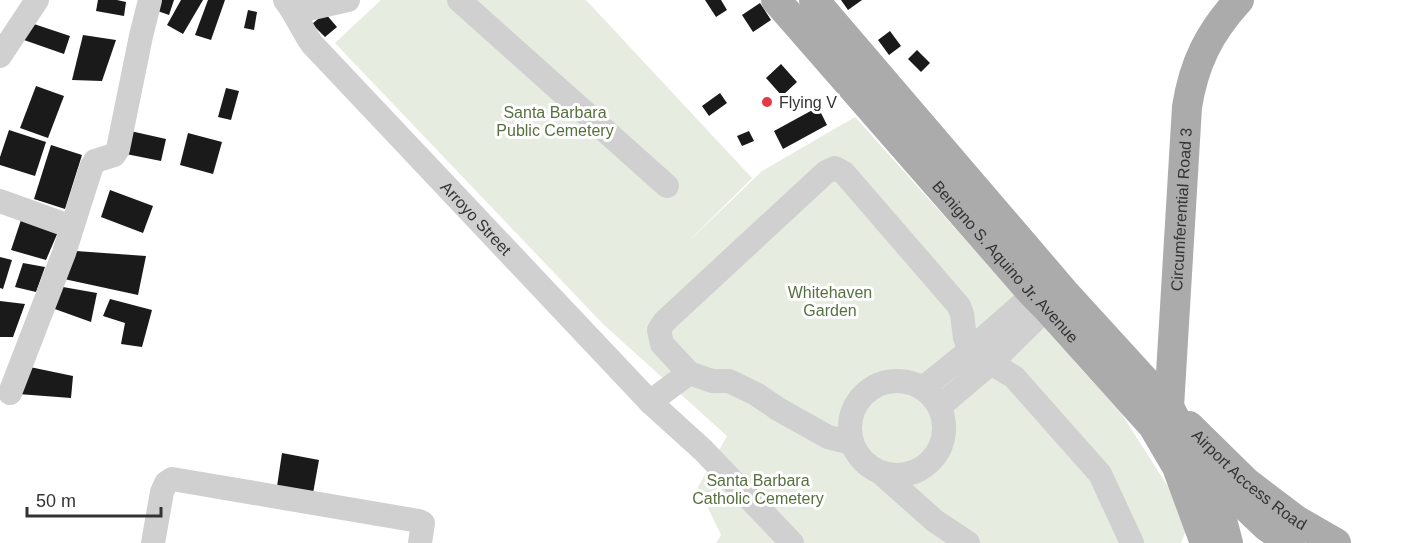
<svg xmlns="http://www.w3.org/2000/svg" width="1422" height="543" font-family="Helvetica,sans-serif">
<rect width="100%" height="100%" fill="#fff"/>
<!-- green -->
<path fill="#e6ecdf" d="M381,0H586L752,178L684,246L762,171L855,117L1121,413L1174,496L1186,530L1181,543H716L721,535L698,487L727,436L603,324L335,43Z"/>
<!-- building -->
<g fill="#1a1a1a">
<path d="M98,0H117L126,2L124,16L96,11Z"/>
<path d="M155,0H174L169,15L152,9Z"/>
<path d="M181,0H203L183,34L167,25Z"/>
<path d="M208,0H225L211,40L195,35Z"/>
<path d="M705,0H721L727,10L716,17Z"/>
<path d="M841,0H862L848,10Z"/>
<path d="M760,3L771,20L753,32L742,15Z"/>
<path d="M248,10L257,12L254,30L244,28Z"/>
<path d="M325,13L337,27L325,37L312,24Z"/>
<path d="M31,23L70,36L64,54L24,40Z"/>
<path d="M890,31L901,46L889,55L878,40Z"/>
<path d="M83,35L116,40L102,81L72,80Z"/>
<path d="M917,50L930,63L921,72L908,59Z"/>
<path d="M781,64L797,82L782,96L766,78Z"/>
<path d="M36,86L64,96L48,138L20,128Z"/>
<path d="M226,88L239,91L231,120L218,117Z"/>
<path d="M720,93L727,103L709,116L702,106Z"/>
<path d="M818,107L827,125L783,149L774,131Z"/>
<path d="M9,130L46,142L35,176L0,165V157Z"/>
<path d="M126,130L166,139L161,161L121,153Z"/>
<path d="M749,131L754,141L742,146L737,136Z"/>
<path d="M188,133L222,142L213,174L180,165Z"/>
<path d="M51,145L82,155L65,209L34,199Z"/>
<path d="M110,190L153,206L143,233L101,217Z"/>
<path d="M23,214L61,225L46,260L11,250Z"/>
<path d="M76,251L146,256L138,295L64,279Z"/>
<path d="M0,257L12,260L3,289L0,288Z"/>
<path d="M23,263L45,267L36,292L15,287Z"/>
<path d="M63,287L97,293L91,322L52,308Z"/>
<path d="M110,299L152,310L142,347L121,344L125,323L103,316Z"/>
<path d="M0,301L25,304L13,337H0Z"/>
<path d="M25,366L73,376L71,398L18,394Z"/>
<path d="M282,453L319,460L312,499L276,493Z"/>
</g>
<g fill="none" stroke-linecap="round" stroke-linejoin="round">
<!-- minor -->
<g stroke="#d0d0d0" stroke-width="24">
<path id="s1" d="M285,0C296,14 302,30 312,44L650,402L703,450L792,543"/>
<path d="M459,0L667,186"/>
<path d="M295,12L348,0"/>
<path d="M0,56L37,0"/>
<path d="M0,201L72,227"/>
<circle cx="897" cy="428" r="47"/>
<path d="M923,388L970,350L1046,283"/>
<path d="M10,393L64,253L91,168L95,161L114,155L118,149L141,36L150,0"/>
<path d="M650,402L689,373"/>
<path d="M940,406L991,363L1059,296"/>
<path d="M852,443L828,437L778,409L756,394L729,381H712L689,373L662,344L659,330L664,322L826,172L835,168L844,173L959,306L962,314L965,338L970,350L980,359L991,363L1014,377L1100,474L1132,543"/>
<path d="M881,473L935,521L968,543"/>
<path d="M153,543L162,492L166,483L172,479L419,521L423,523L420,543"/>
</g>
<!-- major -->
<g stroke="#ababab" stroke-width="30">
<path id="s2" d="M776,0L1033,294L1047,308L1153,426L1177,467L1205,543"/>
<path d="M814,0L1064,292L1169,407L1198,462L1221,516L1228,543"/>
<path id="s3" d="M1163,415L1169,407L1187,107C1194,63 1209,33 1239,0"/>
<path id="s4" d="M1189,426L1246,482L1296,520L1336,543"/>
<path d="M1224,486L1266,526L1290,543"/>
</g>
</g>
<!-- markers -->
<circle fill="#e63946" stroke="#fff" stroke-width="2" cx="767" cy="102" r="6"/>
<g text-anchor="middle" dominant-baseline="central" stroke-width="6" stroke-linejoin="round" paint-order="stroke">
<!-- poi labels -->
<g font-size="16" fill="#333" stroke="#fff" text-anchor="start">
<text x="779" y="102">Flying V</text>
</g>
<!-- park labels -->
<g font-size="16" fill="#56703f" stroke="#fff">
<text x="555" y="112">Santa Barbara<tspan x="555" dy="18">Public Cemetery</tspan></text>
<text x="830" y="292">Whitehaven<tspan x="830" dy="18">Garden</tspan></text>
<text x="758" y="480">Santa Barbara<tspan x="758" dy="18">Catholic Cemetery</tspan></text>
</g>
<!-- street labels -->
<g font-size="16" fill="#333" stroke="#fff">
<text stroke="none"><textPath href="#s3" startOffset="208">Circumferential Road 3</textPath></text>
<text stroke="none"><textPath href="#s1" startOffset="291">Arroyo Street</textPath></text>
<text stroke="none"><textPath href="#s2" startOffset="348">Benigno S. Aquino Jr. Avenue</textPath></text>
<text stroke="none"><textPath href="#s4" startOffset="81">Airport Access Road</textPath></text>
</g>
</g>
<!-- scale -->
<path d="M27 507v9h134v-9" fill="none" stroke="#333333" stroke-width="3"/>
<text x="36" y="507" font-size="18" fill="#333333" stroke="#ffffff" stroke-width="4.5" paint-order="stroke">50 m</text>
</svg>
